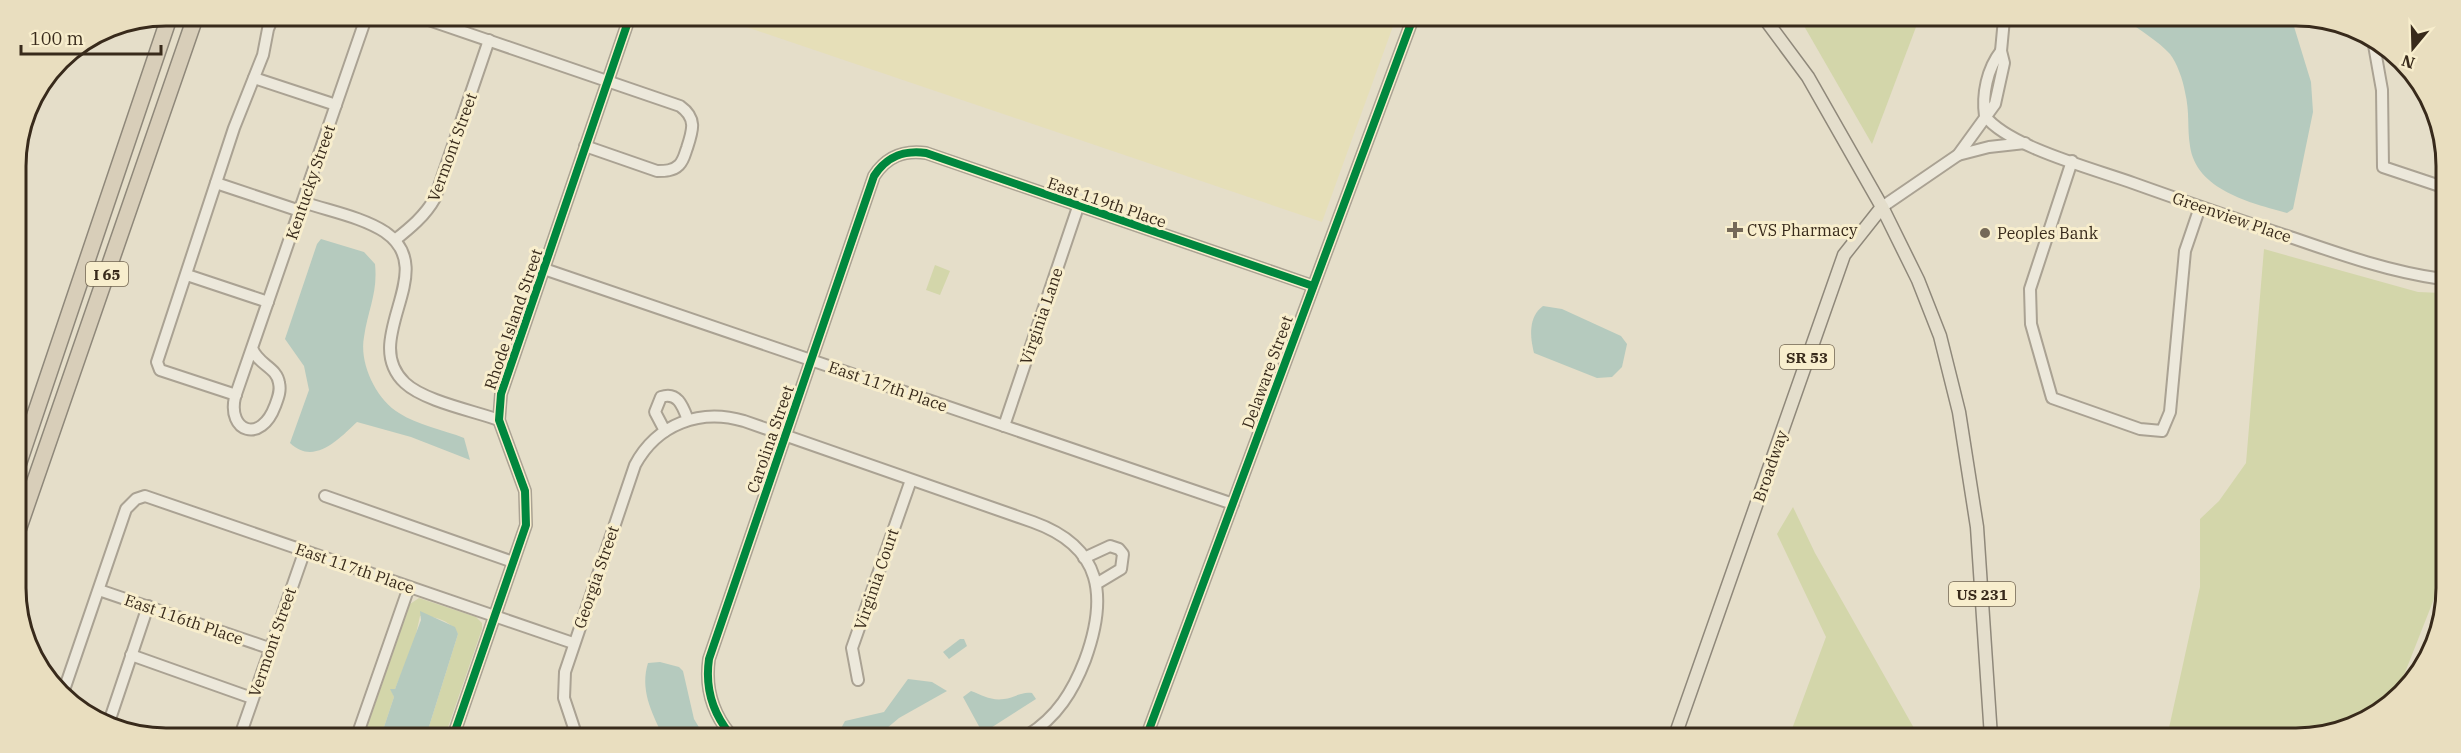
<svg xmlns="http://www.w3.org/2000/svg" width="2461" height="753" font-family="'IBM Plex Serif',serif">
<rect width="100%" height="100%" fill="#e5dec9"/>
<!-- farmland -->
<path fill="#e6dfb8" d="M714,16L1396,18L1322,222Z"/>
<!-- green -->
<g fill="#d3d6aa">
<path d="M1800,19H1919L1872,144Z"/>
<path d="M2264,249L2418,292L2442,293L2441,581L2395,698L2387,707L2305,738L2167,737L2200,587V519L2219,501L2246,463Z"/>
<path d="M935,265L950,271L940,295L926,290Z"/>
<path d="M1793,507L1815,553L1919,737H1789L1826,637L1777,534Z"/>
<path d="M419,598L476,617L482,623V629L446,733H427L458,634C453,622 434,615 420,616L414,643L395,689H391L394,697L382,733H365L410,604Z"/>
</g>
<!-- water -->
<g fill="#b5cabe">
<path d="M2126,20H2292L2311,82L2313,112L2293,209L2287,213C2251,203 2196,190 2190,146C2187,127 2190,113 2185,92C2183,80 2177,63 2170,54C2158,41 2140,30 2126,20Z"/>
<path d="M321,239L364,252L375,264C378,293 368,309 364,337C359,363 376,399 399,413C417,425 444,430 464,438L470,460L411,437L357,422C339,439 314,466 290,443L309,390L304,366L285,339L317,244Z"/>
<path d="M1543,306L1562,309L1621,336L1627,344L1622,367L1612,377L1597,378L1534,353C1530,337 1528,317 1543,306Z"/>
<path d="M420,611L455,627L458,634L427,733H382L394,697L390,689H395L421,620Z"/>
<path d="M960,639H964L967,646L949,659L943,652Z"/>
<path d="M660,662L679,667L683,671L694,719L703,734H662C651,711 640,689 648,663Z"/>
<path d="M908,679L932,682L947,691L899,718L880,734H838L845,721L884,712Z"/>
<path d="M971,691C982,695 991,701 1004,699C1014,698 1022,691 1032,693L1036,699L986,731L981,730L963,697Z"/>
</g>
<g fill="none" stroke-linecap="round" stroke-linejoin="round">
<!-- minor casing -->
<g stroke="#aaa293" stroke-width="14">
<g id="minor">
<path d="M417,16L680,106C697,118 693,130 687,148C685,153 684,160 679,165C673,171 665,171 657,171L585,146"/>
<path d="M2374,45L2382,90L2383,167L2443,187"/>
<path d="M254,78L336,105"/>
<path d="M1985,116C2009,147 2094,169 2133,183C2186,202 2239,220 2293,238C2342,255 2391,272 2442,279"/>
<path d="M1985,116C1982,94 1987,69 2001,51"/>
<path d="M1958,155L1989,147L2025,143"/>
<path d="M2072,161L2030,289L2031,324L2052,398L2140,429L2162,431L2170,412L2185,251L2200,207"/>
<path d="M216,183L300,211"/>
<path d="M303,202C329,211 362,217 385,232C442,271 358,339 405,383C424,401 474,411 499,420"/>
<path d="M1882,207L1958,155L1995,104L2004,63L2001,51L2004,19"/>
<path d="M395,240C410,228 425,216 435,198L489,40"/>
<path d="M544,269L1233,504"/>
<path d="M187,275L268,302"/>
<path d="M252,348C258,365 277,367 279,383C281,391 278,398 275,406C261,444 227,432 235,397L367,15"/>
<path d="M236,395L160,370L157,362L234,128L263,55L268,29L274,15"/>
<path d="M1004,426L1078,207"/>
<path d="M665,431L655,412L661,397C678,391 683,407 688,420"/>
<path d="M325,496L513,562"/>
<path d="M1084,558L1110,546L1119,549L1123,554L1121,569L1096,584"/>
<path d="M99,590L269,648"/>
<path d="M131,655L252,698"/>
<path d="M858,680L852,648L911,480"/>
<path d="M63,693L126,509L136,499L145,496L573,643"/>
<path d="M109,722L148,606"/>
<path d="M241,733L305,550"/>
<path d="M358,733L409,587"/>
<path d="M454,734L526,525L525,491L499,420L501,394L630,16"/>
<path d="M576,734L564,698L565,672L635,465C657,424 700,408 744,421L1033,522C1103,547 1108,597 1085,660C1073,691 1057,717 1028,735"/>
<path d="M730,734C712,712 705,687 709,659L874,176C887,156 904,150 926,153L1313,286"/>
<path d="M1147,735L1413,18"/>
</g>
</g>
<!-- major casing -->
<g stroke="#8f887a" stroke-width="15">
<g id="major">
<path d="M1765,19L1808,77L1882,207L1918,280L1940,336L1959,412L1977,527L1991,737"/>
<path d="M1675,736L1844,255L1882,207"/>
</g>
</g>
<!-- highway casing -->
<g stroke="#8f887a" stroke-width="18">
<g id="highway">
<path d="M17,468L170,15"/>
<path d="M17,533L196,15"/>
</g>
</g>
<!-- minor -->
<use href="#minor" stroke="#ece8db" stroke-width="10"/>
<!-- major -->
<use href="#major" stroke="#e4decc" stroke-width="12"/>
<!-- highway -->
<use href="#highway" stroke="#d8ceb9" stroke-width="15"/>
<!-- cycleway casing -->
<g stroke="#f8eecd" stroke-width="11">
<g id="cycleway">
<path d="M454,734L526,525L525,491L499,420L501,394L630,16"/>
<path d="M730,734C712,712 705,687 709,659L874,176C887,156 904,150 926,153L1313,286"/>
<path d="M1147,735L1413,18"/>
</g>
</g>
<!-- cycleway -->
<use href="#cycleway" stroke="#00873e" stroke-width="8"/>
</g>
<!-- markers -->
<g fill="#756958" stroke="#f8eecd" stroke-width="2">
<path d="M1732 221h6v6h6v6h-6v6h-6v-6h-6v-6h6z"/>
<circle cx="1985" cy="233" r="6"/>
</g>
<g text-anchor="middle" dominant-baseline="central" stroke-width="6" stroke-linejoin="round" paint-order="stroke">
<!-- shield labels -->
<g fill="#f8eecd" stroke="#726550" stroke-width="1.5">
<rect x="86" y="262" width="42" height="24" rx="4.5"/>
<rect x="1780" y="345" width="54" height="24" rx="4.5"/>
<rect x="1949" y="582" width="66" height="24" rx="4.5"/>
</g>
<g font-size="15" font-weight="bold" fill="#382a1b">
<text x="107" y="274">I 65</text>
<text x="1807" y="357">SR 53</text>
<text x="1982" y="594">US 231</text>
</g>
<!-- street labels -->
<g font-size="16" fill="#382a1b" stroke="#f8eecd">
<text transform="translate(452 147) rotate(-70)">Vermont Street</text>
<text transform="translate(310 182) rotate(-71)">Kentucky Street</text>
<text transform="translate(1107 202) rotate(19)">East 119th Place</text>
<text transform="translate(2232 217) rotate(19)">Greenview Place</text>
<text transform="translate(1041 316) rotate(-71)">Virginia Lane</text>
<text transform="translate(513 319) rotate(-71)">Rhode Island Street</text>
<text transform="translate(1267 372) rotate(-70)">Delaware Street</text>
<text transform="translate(888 386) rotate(19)">East 117th Place</text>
<text transform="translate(770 439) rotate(-71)">Carolina Street</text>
<text transform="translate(1770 466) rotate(-71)">Broadway</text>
<text transform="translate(355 568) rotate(19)">East 117th Place</text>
<text transform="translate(596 577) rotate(-71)">Georgia Street</text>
<text transform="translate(876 579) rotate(-71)">Virginia Court</text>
<text transform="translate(184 619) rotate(19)">East 116th Place</text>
<text transform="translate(272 642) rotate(-71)">Vermont Street</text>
</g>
<!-- poi labels -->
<g font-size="16" fill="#382a1b" stroke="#f8eecd" text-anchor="start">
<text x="1747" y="230">CVS Pharmacy</text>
<text x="1997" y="233">Peoples Bank</text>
</g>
</g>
<!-- crop -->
<path d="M0 0H2461V753H0ZM166 26H2296A140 140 0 0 1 2436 166V588A140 140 0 0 1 2296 728H166A140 140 0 0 1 26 588V166A140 140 0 0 1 166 26Z" fill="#e9debf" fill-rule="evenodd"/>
<path fill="none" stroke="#382a1b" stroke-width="3" d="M166 26H2296A140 140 0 0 1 2436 166V588A140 140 0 0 1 2296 728H166A140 140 0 0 1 26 588V166A140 140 0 0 1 166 26Z"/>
<!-- north arrow -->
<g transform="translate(2413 48) rotate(199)" stroke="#f8eecd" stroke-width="4.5" paint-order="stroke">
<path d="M0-4.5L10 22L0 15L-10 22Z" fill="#382a1b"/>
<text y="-9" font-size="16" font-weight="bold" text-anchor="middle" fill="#382a1b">N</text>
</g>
<!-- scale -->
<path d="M21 45v9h140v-9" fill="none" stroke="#382a1b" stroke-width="3"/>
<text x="30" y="45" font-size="18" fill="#382a1b" stroke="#f8eecd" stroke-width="4.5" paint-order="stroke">100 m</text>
</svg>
